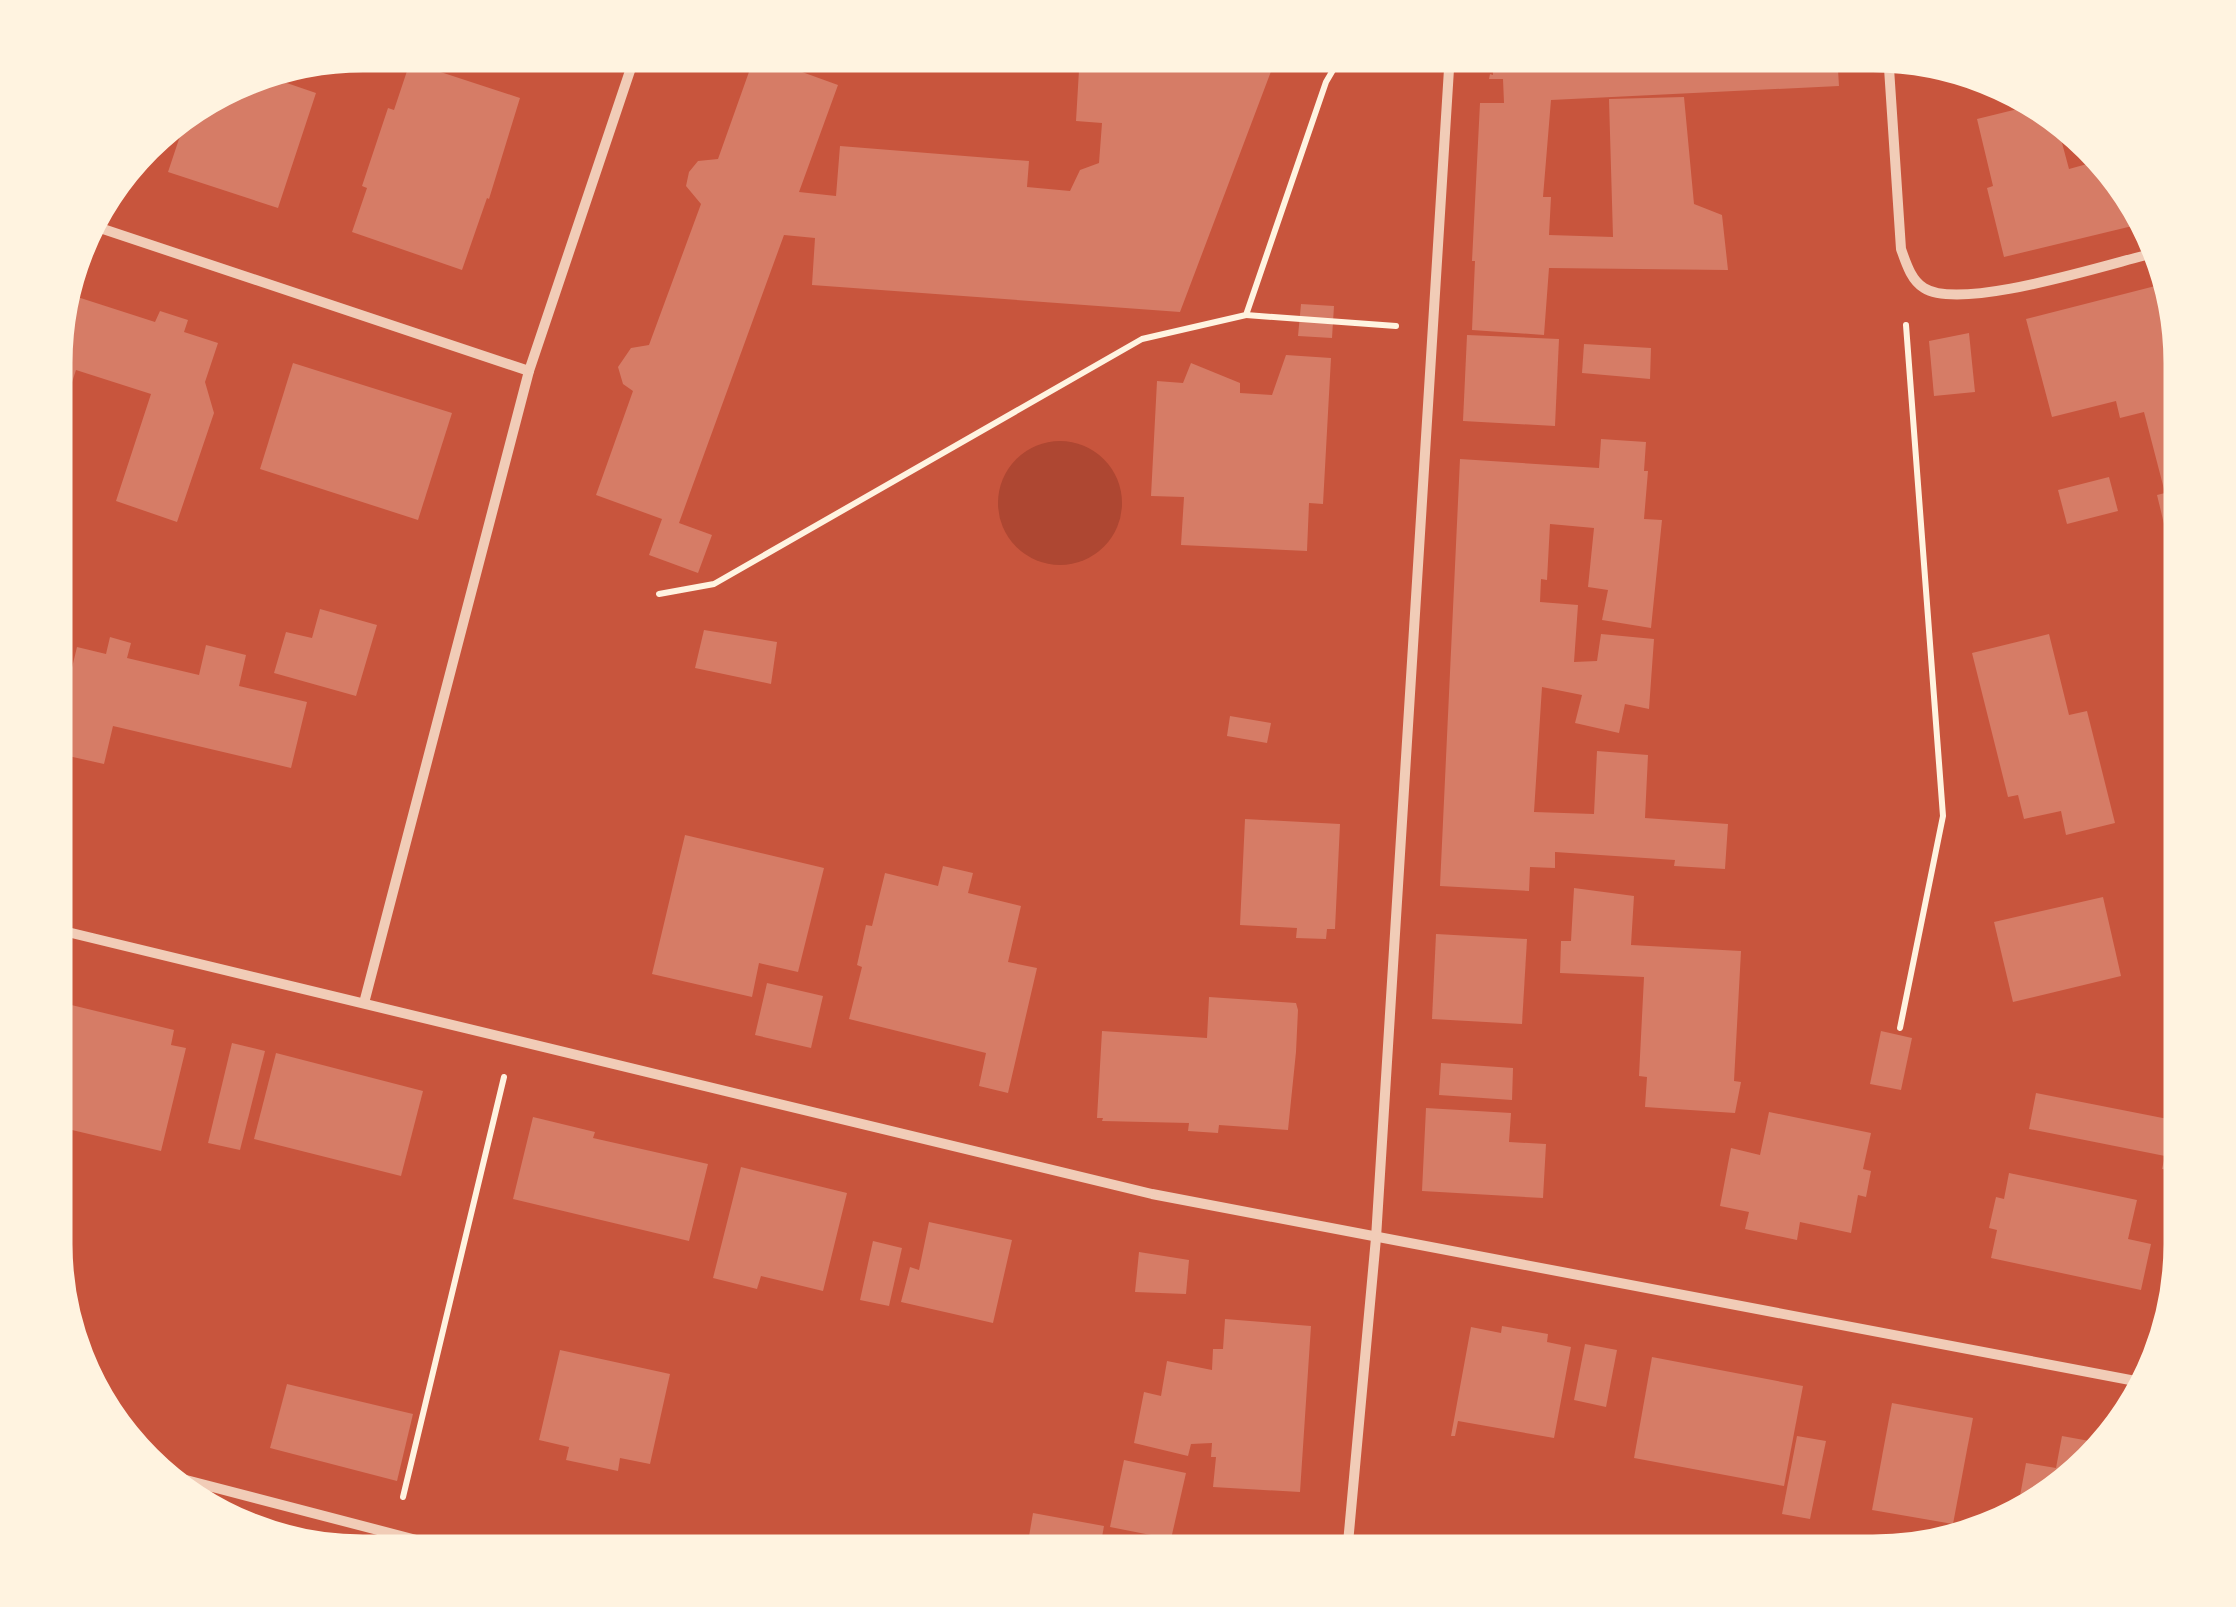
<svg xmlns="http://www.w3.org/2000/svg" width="2236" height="1607" font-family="'Nunito Sans',sans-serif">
<rect width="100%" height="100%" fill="#c8553d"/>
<!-- green -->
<circle fill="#ae4732" cx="1060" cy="503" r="62"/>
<!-- building -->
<g fill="#d67c66">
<path d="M683,53H726L720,70L682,56Z"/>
<path d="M1080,53H1278L1180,312L812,285L815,238L784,235L679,523L712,535L698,573L649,555L662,519L596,495L633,391L623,384L618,367L631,348L649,345L701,204L686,186L689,172L698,161L718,159L755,55L838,85L799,192L836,196L840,146L1029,161L1027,187L1070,191L1080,170L1099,163L1102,123L1076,121Z"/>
<path d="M1492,53H1837L1839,86L1551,100L1543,197H1551L1549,235L1613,237L1609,99L1684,97L1694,204L1722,215L1728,270L1549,268L1544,335L1472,330L1475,261H1472L1480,103H1504L1503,79H1489L1490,74L1493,75Z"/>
<path d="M410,62L520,98L489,199L487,198L462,270L352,232L367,188L362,186L388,108L394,110Z"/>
<path d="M276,67L275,79L316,93L278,208L168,172L188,112L263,69Z"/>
<path d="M2038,104L2054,113L2069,169L2098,161L2149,222L2004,257L1987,188L1993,186L1977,119Z"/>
<path d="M2167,283L2183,344V552L2179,553L2174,529L2166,532L2157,495L2165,493L2144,412L2120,418L2116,401L2052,417L2026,319Z"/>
<path d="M65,293L155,322L160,311L188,320L184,332L218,343L205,382L214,413L177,522L116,501L151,394L76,370L61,416L55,414V322Z"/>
<path d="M1301,304L1334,306L1332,338L1298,336Z"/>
<path d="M1969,333L1975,392L1934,396L1929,341Z"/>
<path d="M1467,335L1559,339L1555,426L1463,421Z"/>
<path d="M1584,344L1651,348L1650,379L1582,373Z"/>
<path d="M1286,355L1331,358L1323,504L1309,503L1307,551L1181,545L1184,497L1151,496L1157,381L1183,383L1191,363L1240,383V393L1272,395Z"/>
<path d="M293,363L452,413L418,520L260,469Z"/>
<path d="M1601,439L1646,442L1644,471H1648L1644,519L1662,520L1651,628L1602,620L1608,590L1588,587L1594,528L1550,524L1547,580L1541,579L1540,602L1578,605L1574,662L1597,661L1601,634L1654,639L1649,709L1625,704L1619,733L1575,723L1582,695L1542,687L1534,812L1594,814L1597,751L1648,755L1645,818L1728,824L1725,869L1674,866L1675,860L1555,852V868L1530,867L1529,891L1440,886L1460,459L1599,468Z"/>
<path d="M2109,477L2118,511L2067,524L2058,490Z"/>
<path d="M320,609L377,625L356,696L274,673L286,632L312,638Z"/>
<path d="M704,630L777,642L771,684L695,668Z"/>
<path d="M2183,632V685H2182L2169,636Z"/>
<path d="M2049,634L2069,715L2087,711L2115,823L2066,835L2061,811L2024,819L2018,795L2008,797L1972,653Z"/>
<path d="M110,637L131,643L127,658L199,675L206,645L246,655L239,686L307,702L291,768L113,726L104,764L55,753V703L63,705L77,647L106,654Z"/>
<path d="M1230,716L1271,723L1267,743L1227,736Z"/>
<path d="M1245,819L1340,824L1335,929H1327L1326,939L1296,938L1297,928L1240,925Z"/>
<path d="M685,835L824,868L798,972L759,963L752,997L652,974Z"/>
<path d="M943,866L973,873L968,893L1021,906L1008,962L1037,968L1008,1093L979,1086L986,1053L849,1019L862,967L857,965L866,925L872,926L885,873L938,886Z"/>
<path d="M1574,888L1634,896L1631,945L1741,951L1734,1081L1741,1082L1735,1113L1645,1107L1647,1077L1639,1076L1644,977L1560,973L1561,941H1571Z"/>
<path d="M2103,897L2121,976L2013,1002L1994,922Z"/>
<path d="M1436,934L1527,939L1522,1024L1432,1019Z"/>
<path d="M767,983L823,996L811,1048L755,1035Z"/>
<path d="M1209,997L1296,1003L1298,1010L1296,1052L1288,1130L1219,1125L1218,1133L1188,1131L1189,1123L1102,1121L1103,1118H1097L1102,1031L1207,1038Z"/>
<path d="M55,1001L174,1030L171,1045L186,1048L161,1151L55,1126Z"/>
<path d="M1881,1031L1912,1038L1901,1090L1870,1084Z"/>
<path d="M232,1043L265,1051L240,1150L208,1143Z"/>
<path d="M276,1053L423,1091L401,1176L254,1139Z"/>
<path d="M1441,1063L1513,1068L1512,1100L1439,1095Z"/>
<path d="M2036,1093L2183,1122L2178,1171L2162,1169L2165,1156L2029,1129Z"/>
<path d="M1426,1108L1511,1113L1509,1142L1546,1144L1543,1198L1422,1191Z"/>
<path d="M1769,1112L1871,1133L1863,1169L1871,1171L1866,1197L1858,1195L1851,1233L1800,1222L1797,1240L1745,1229L1749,1212L1720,1206L1731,1148L1760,1155Z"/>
<path d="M533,1117L595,1132L593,1138L708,1164L689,1241L513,1199Z"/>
<path d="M741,1167L847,1193L823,1291L761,1276L757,1289L713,1278Z"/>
<path d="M2009,1173L2137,1200L2128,1239L2151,1244L2141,1290L1991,1258L1997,1230L1989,1228L1996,1197L2004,1199Z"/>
<path d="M929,1222L1012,1240L993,1323L901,1302L910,1267L919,1270Z"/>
<path d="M873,1241L902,1248L889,1306L860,1300Z"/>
<path d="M1139,1252L1189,1260L1186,1294L1135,1292Z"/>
<path d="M1225,1319L1311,1326L1300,1492L1213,1487L1216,1457H1211L1212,1443L1191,1444L1188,1456L1134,1443L1144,1392L1161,1396L1167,1361L1212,1370L1213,1349H1223Z"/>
<path d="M1502,1326L1548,1334L1547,1342L1571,1347L1554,1438L1458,1421L1455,1436H1451L1471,1327L1501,1333Z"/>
<path d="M1585,1344L1617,1350L1606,1407L1574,1400Z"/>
<path d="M560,1350L670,1374L650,1464L620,1458L618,1471L566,1460L569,1447L539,1440Z"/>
<path d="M1652,1357L1803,1386L1784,1486L1634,1458Z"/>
<path d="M287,1384L413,1414L397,1481L270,1448Z"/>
<path d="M1892,1403L1973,1418L1953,1524L1872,1510Z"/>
<path d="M1797,1436L1826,1441L1810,1519L1782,1514Z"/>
<path d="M2062,1436L2106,1444L2016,1518L2026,1463L2056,1468Z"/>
<path d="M1124,1460L1186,1473L1171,1539L1110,1527Z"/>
<path d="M1033,1513L1104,1526L1099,1554H1026Z"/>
<path d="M667,1538L735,1552V1554H664Z"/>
</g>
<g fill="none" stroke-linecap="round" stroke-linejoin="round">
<!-- path -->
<g stroke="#fff3e0" stroke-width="6">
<path d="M1246,315L1396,326"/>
<path d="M659,594L714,584L1142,339L1246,315L1326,82L1343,53"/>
<path d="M1900,1028L1943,816L1906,325"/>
<path d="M403,1497L504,1077"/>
</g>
<!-- minor -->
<g stroke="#f1ccb7" stroke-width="10">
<path d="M1888,53L1901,249C1906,263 1911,280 1924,288C1962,312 2111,263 2158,252"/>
<path d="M88,224L529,371"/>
<path d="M55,929L1152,1194L2146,1383"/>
<path d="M364,1003L529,371L636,53"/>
<path d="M159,1473L470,1554"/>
<path d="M1347,1554L1376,1238L1450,53"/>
</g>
</g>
<!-- crop -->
<path d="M0 0H2236V1607H0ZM363 70H1873A293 293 0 0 1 2166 363V1244A293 293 0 0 1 1873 1537H363A293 293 0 0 1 70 1244V363A293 293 0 0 1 363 70Z" fill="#fff3e0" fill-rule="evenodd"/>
<path fill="none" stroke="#fff3e0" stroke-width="5" d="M363 70H1873A293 293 0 0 1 2166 363V1244A293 293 0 0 1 1873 1537H363A293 293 0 0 1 70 1244V363A293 293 0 0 1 363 70Z"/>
</svg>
